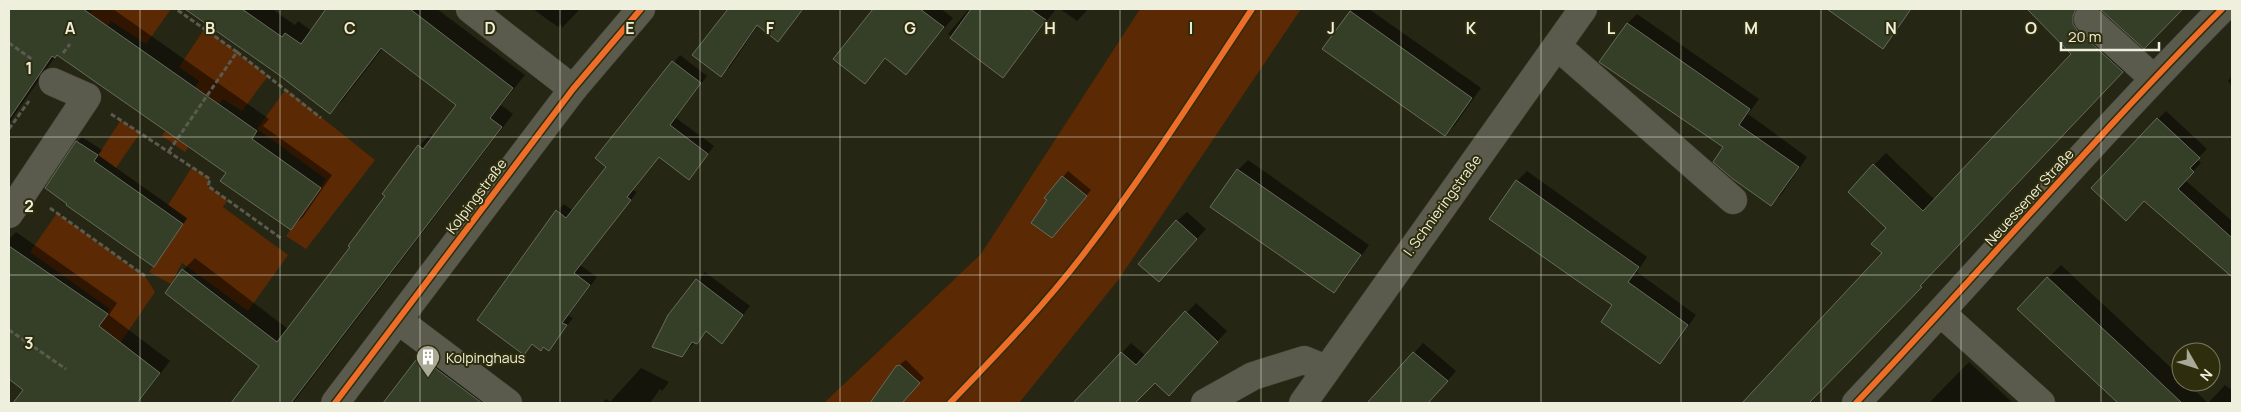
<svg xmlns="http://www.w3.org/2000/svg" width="2241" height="412" font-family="Manrope,sans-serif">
<rect width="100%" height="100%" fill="#262614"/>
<!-- green -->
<g fill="#5b2903">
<path d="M93,9H171L146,44L111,21L106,28L70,38Z"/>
<path d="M1140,9H1301L1119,279L1019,403H824L981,254Z"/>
<path d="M205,28L268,76L242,111L223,99L185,152L162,136L199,81L179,67Z"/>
<path d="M286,89L375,160L306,249L286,236L326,179L257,129Z"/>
<path d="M121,120L140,133L116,168L98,155Z"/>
<path d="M192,167L210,179L208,186L228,200L223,207L288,255L248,311L182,263L171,284L149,272L187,219L168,205Z"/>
<path d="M57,213L145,276L155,292L120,343L69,366L110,309L30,252Z"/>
</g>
<!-- shadow -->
<g fill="#0007">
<path d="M9,9H113L269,119L263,126L332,175L303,217L290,229L227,173L57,54L9,123Z"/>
<path d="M187,9H272L295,25L298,21L312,31L328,9H437L525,75L501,105L513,114L293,403H232L261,365L183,270L195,258L288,329L352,247L419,146L431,134L434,136L458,104L383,48L342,101L330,113L280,74Z"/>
<path d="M533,9H580L562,28L561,24L558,27Z"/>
<path d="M729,9H804L778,40L758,25L730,67L721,75L694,55Z"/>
<path d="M875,9H941L953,18L906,73L886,58L865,82L835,59Z"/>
<path d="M969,9H1056L1003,77L948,34Z"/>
<path d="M1060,9H1088L1077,21Z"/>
<path d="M1354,9H1369L1481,88L1455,125L1445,135L1350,12Z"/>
<path d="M1829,9H1912L1882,47Z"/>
<path d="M2029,9H2085L2134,59L1810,403H1743L1884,253L1888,228L1874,165L1886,153L1935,200L2073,54Z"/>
<path d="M2102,9H2182L2144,47Z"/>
<path d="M1637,14L1759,99L1748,114L1807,157L1781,195L1771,204L1725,147L1601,61L1628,23Z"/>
<path d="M680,55L707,76L676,118L714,146L689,178L659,156L633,190L637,192L580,265L597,277L568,316L573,318L548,350L533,343L524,353L479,319L557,211L564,204L573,211L607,166L597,158Z"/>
<path d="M2232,76V86L2228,81Z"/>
<path d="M2166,111L2207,149L2197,159L2201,163L2185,180L2232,221V276L2145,200L2158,119Z"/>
<path d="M82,137L102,150L98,155L187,218L158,260L77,142Z"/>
<path d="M1248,160L1369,245L1343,282L1334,292L1238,170Z"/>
<path d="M1068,171L1091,190L1057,232L1049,200L1046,198Z"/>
<path d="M1527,171L1647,257L1637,272L1696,315L1669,353L1660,362L1517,181Z"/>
<path d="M1187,212L1206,229L1159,280L1177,221Z"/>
<path d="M16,232L117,303L109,315L170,361L138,403H34L22,394L25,390L9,378V239Z"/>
<path d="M2061,265L2181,377V382H2186L2208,403L2225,385L2232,390V403H2119L2018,309Z"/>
<path d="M705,272L750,306L722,342L707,331L682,355L669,315Z"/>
<path d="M1196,303L1227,331L1178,385L1155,381L1135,403H1075L1131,343L1146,356Z"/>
<path d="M1423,343L1456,371L1428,403H1369Z"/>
<path d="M433,344L513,403H385L420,356Z"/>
<path d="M906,360L924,378L899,403H872L897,366Z"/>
<path d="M1969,362L2013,403H1929Z"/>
<path d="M641,368L669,382L653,403L662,391L660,389L650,403H602L606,399L610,402Z"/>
</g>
<!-- building -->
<g fill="#353f28" stroke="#676b5d">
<path d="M9,9H83L257,131L252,139L321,188L291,230L220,181L226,173L57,55L55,58L52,56L9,119Z"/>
<path d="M185,9H242L282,37L285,33L301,44L326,9H410L513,88L490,118L502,127L291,403H231L259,366L165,293L182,269L277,342L350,247L348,246L385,196L382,194L418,145L423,149L456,105L381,48L330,114L279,75Z"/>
<path d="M728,9H803L778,42L757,25L721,77L692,55Z"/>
<path d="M873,9H920L944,27L906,75L885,58L865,84L833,59Z"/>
<path d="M971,9H1030L1046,20L1003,78L950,38Z"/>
<path d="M1827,9H1911L1883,49Z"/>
<path d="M2027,9H2076L2073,16V24L2077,30L2123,72L1920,286L1922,287L1809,403H1742L1882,253L1871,244L1886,228L1848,192L1873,164L1923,211L2071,54Z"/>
<path d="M2100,9H2183L2144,49Z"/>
<path d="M1350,11L1472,98L1445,136L1322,49Z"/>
<path d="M1627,23L1750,109L1739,125L1799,167L1771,206L1733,179L1713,162L1723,147L1599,62Z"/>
<path d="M672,61L701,83L670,125L708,154L689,180L659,157L627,197L631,200L574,273L590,285L562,323L567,325L549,351L543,347L541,351L532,344L524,355L477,320L556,210L566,218L606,167L595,158Z"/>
<path d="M2157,118L2200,158L2190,168L2194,172L2178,189L2232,238V277L2144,201L2126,221L2091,188Z"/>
<path d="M76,141L98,155L94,161L183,224L154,267L66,205L67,204L45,188Z"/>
<path d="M1237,169L1361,255L1334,293L1210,207Z"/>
<path d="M1062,176L1087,196L1052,238L1031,223L1047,200L1044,198Z"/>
<path d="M1516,180L1639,267L1628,282L1688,325L1660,364L1601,322L1612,305L1489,219Z"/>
<path d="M1176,220L1197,239L1159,282L1138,264Z"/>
<path d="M9,246L108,314L99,326L160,373L137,403H13L23,390L9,379Z"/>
<path d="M2047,277L2128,352L2182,403H2118L2058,347L2017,309Z"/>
<path d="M696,279L743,315L722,344L706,331L697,344L692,342L682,357L652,347L668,315Z"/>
<path d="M1185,311L1218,342L1169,396L1155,383L1135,403H1073L1121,352L1136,365Z"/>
<path d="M1413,352L1448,381L1428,403H1367Z"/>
<path d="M419,356L482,403H383Z"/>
<path d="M900,365L920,383L902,403H870L896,366Z"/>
</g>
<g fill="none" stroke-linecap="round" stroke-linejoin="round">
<!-- minor casing -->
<g stroke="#404032" stroke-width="29">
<g id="minor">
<path d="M470,9L573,89"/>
<path d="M2088,19L2153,78"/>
<path d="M1557,46L1733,200"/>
<path d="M9,214L87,97L53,82"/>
<path d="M1941,313L2041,403"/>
<path d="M398,320L508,403"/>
<path d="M335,403L573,89L641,9"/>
<path d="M1205,403L1253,376L1304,360L1326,369"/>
<path d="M1303,403L1583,9"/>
<path d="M1856,403C1979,273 2096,136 2222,9"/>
</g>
</g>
<!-- path -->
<g stroke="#5a5a4e" stroke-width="3" stroke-dasharray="5 2.5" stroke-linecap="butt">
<path d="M9,43L33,60"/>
<path d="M237,52L321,118"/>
<path d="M63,53L70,44"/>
<path d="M111,114L210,179L208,186L282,239"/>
<path d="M9,129L29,101"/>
<path d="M169,151L237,52L176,9"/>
<path d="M50,208L145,276"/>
<path d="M9,330L66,369"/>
</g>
<!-- minor -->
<use href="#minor" stroke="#5a5a4d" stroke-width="28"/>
<!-- cycleway casing -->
<g stroke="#2e2d0c" stroke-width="9">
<g id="cycleway">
<path d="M335,403L573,89L641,9"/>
<path d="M950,403C995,356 1042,308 1082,256C1143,177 1197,92 1252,9"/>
<path d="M1856,403C1979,273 2096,136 2222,9"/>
</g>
</g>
<!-- cycleway -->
<use href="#cycleway" stroke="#ee6e29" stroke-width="6"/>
</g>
<!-- grid -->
<path fill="none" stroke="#efefdd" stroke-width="1" stroke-opacity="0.55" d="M140,9V403M280,9V403M420,9V403M560,9V403M700,9V403M840,9V403M980,9V403M1120,9V403M1261,9V403M1401,9V403M1541,9V403M1681,9V403M1821,9V403M1961,9V403M2101,9V403M9,137H2232M9,275H2232"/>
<!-- icons -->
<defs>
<g id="building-pin" transform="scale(1.25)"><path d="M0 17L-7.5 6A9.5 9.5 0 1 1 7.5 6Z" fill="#a9a997" stroke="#2e2d0c"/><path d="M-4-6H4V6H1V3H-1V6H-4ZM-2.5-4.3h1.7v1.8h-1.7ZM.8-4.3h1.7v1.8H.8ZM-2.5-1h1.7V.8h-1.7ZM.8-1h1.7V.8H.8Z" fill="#fff"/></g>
</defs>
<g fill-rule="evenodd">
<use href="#building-pin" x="428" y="357"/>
</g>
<g text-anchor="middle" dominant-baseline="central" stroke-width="4" stroke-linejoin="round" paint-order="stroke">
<!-- street labels -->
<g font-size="14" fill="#efefdd" stroke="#2e2d0c">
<text transform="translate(476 196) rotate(-53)">Kolpingstraße</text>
<text transform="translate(2029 197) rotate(-48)">Neuessener Straße</text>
<text transform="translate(1442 205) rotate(-54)">I. Schnieringstraße</text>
</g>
<!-- poi labels -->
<g font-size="14" fill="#efefdd" stroke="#2e2d0c" text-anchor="start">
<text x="446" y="357">Kolpinghaus</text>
</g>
</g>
<g font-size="16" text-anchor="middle" font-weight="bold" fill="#efefdd" stroke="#2e2d0c" stroke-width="4" stroke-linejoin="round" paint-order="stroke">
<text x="70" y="34">A</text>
<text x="210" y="34">B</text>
<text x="350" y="34">C</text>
<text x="490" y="34">D</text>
<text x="630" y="34">E</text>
<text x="770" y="34">F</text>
<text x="910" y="34">G</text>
<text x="1050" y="34">H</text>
<text x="1191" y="34">I</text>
<text x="1331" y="34">J</text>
<text x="1471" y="34">K</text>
<text x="1611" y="34">L</text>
<text x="1751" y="34">M</text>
<text x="1891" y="34">N</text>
<text x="2031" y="34">O</text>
<text x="29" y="74">1</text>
<text x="29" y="212">2</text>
<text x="29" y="349">3</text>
</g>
<!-- border -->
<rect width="2241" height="412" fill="none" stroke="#efefdd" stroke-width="20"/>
<!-- north arrow -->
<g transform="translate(2196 367) rotate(129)"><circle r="24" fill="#2e2d0c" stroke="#7b7b60"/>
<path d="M0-4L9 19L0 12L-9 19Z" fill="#a9a997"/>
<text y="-8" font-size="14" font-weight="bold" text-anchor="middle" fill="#efefdd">N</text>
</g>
<!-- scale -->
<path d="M2061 42v8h98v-8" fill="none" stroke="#efefdd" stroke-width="2.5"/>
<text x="2068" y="42" font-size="15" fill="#efefdd" stroke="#2e2d0c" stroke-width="4" paint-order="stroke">20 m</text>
</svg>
